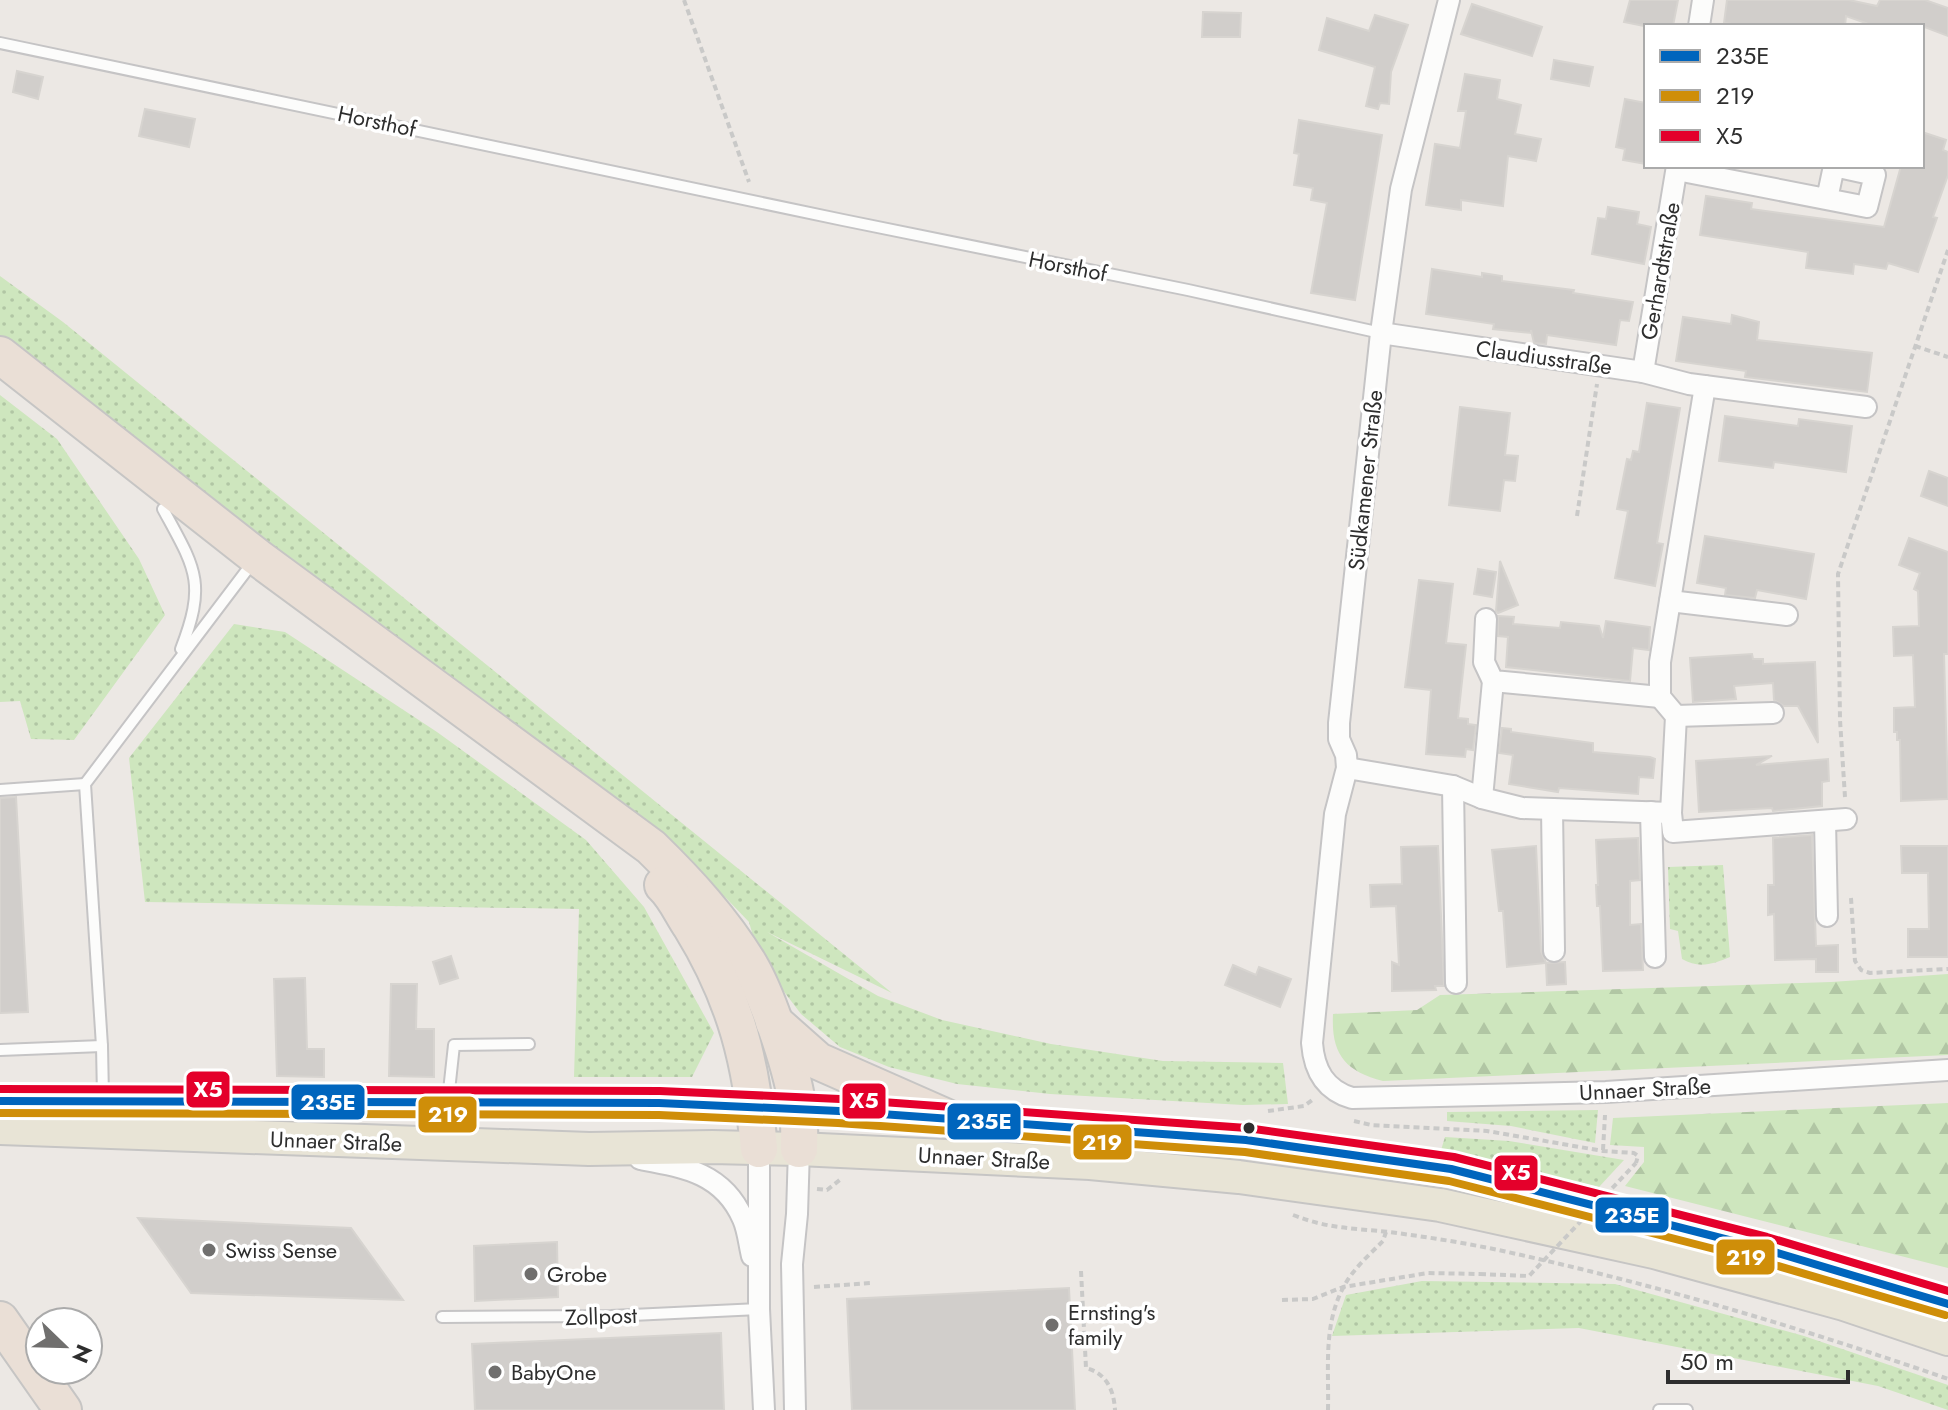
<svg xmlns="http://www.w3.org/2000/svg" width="1948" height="1410" font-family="Jost,sans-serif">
<defs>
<pattern id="grass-dots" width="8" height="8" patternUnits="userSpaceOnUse" patternTransform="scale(2)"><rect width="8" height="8" fill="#cee6be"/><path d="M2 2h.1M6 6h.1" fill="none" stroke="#b1c6a4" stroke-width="1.8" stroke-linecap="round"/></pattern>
<pattern id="forest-firs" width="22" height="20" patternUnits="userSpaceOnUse" patternTransform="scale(2)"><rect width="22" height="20" fill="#cee6be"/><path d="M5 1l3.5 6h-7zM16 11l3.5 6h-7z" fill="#b1c6a4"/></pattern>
</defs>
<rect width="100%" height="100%" fill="#ece8e4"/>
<!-- grass -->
<g fill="url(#grass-dots)">
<path d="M0,276L63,322L892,993L767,932L878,996L942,1020L1051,1044L1163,1061L1283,1063L1288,1104L1243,1105L1050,1094L957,1084L889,1067L840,1047L801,1014L760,960L749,922L726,898L0,338Z"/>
<path d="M0,395L57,439L139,559L165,615L74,740L31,739L20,701L0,702Z"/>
<path d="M234,624L285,632L437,732L586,840L644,907L714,1033L692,1077H574L579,909L145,902L129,758Z"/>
<path d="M1723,865L1730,957C1713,964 1699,969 1682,959L1678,931L1670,929L1668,867Z"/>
<path d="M1598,1110L1595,1143L1511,1126L1447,1121V1112Z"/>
<path d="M1445,1137L1509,1141L1624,1160L1599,1187L1441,1150Z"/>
<path d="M1422,1281L1615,1284L1804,1336L1948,1385V1410L1878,1386L1579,1328L1332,1336L1346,1295Z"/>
</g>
<!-- forest -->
<g fill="url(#forest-firs)">
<path d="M1948,974V1055L1383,1081C1345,1071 1331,1054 1333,1014L1417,1010L1440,995L1831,982Z"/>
<path d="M1948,1103V1268L1625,1186L1644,1162V1147L1610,1145L1613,1118Z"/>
</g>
<!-- building -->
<g fill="#d1cecb" stroke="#d7d4d0" stroke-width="2">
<path d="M1630,0H1678L1673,26H1644L1624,22Z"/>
<path d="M1727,0H1849L1877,6L1880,0H1925L1948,8V36L1922,26H1874L1846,16L1845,26H1747L1724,23Z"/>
<path d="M1472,4L1542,27L1532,56L1461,34Z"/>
<path d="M1203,12L1241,13L1240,37H1202Z"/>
<path d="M1375,15L1408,25L1391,72L1389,104L1380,103L1378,109L1366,106L1375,67L1319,50L1327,18L1369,31Z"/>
<path d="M1554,60L1593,67L1589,86L1551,79Z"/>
<path d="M17,71L43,77L38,99L13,92Z"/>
<path d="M1465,74L1500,80L1497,99L1521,105L1515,134L1541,139L1536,161L1508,156L1503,206L1461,200V210L1426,205L1435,144L1460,148L1466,111H1458Z"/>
<path d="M1625,99L1646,103V164L1623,160L1625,149L1616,147Z"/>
<path d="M145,109L195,119L189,147L139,136Z"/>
<path d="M1299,120L1382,135L1355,300L1311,293L1327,203L1311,200L1313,188L1294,185L1299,154L1294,153Z"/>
<path d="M1922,132L1946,140L1943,150L1948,152V175L1933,217L1937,218L1918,272L1888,263L1886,269L1854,264L1853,274L1806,268L1808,252L1700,235L1706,196L1752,203L1751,209L1884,227L1901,166H1922Z"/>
<path d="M1608,207L1639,212L1637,224L1651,227L1644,264L1592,254L1598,218L1606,219Z"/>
<path d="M1432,269L1482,277V273L1502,276V281L1574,290L1573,293L1633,302L1629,321L1620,320L1616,345L1547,335L1546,344L1534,343L1531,330V333L1493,329L1494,324L1426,314Z"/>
<path d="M1732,315L1759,322L1757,340L1872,353L1867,392L1745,377L1746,371L1676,361L1683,317L1731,324Z"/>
<path d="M1647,403L1680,408L1657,543L1663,544L1655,586L1615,578L1628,511L1617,509L1627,459L1631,460L1633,451L1639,452Z"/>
<path d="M1460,407L1510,413L1505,455L1518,456L1515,481L1504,480L1500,511L1449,505Z"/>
<path d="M1725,416L1798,426L1799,419L1852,426L1846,472L1774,462L1773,468L1719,461Z"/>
<path d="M1929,471L1948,478V506L1921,496Z"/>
<path d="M1705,536L1814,554L1806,599L1757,590L1755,598L1725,595L1726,588L1697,583Z"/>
<path d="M1909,538L1948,552V654H1944L1948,799L1901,801L1900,740H1897V732H1894V708L1915,707L1913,655L1894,656L1893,627L1919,626L1918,591L1914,589L1920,573L1899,565Z"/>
<path d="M1500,561L1518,605L1498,613L1496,611Z"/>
<path d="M1478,569L1496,572L1492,597L1474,594Z"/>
<path d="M1419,580L1453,584L1446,643L1466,645L1458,718L1468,719V724L1476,725L1473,750L1466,749L1465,757L1426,754L1431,690L1405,687Z"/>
<path d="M1498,616L1514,617L1513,624L1560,628L1561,622L1599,626L1603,638L1606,621L1650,627L1649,650L1633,648L1630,681L1506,667L1508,637L1498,636Z"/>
<path d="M1752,654L1753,659H1763V664L1815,662L1818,743L1798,706H1784L1774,700L1773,683L1734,686L1736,699L1693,702L1690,658Z"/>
<path d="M1502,728L1511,729V732L1593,743V752L1650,757L1655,759L1653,778L1639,777L1638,794L1559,788L1558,792L1509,784L1513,755L1499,753Z"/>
<path d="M1772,756L1756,765L1828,759L1829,781L1822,782V806L1773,811L1772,808L1699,812L1696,761Z"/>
<path d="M16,797L28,1012L0,1013V798Z"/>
<path d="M1812,835L1816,946L1838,945V972H1816V959L1775,960L1774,914L1768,915V885H1774L1773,838Z"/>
<path d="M1638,838L1640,880L1630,881V925L1641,924L1643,970L1603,971L1600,906H1597L1596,885H1598L1596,840Z"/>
<path d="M1438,846L1444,986H1435L1436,990L1392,991V962L1399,965L1396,906L1371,907L1370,885L1402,884L1401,847Z"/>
<path d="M1536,846L1541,951L1546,963L1507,967L1503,911H1499L1492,850Z"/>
<path d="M1901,846H1948V957H1908V929H1929L1928,873H1902Z"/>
<path d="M451,956L458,978L440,984L433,962Z"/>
<path d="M1565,962L1566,984L1547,985L1546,963Z"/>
<path d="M1233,965L1256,975L1259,967L1291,979L1280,1007L1225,985Z"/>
<path d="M305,978L307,1049H324V1077L277,1076L274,979Z"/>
<path d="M391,984H417L416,1029H434V1077L389,1076Z"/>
<path d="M138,1218L351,1228L403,1300L191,1293Z"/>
<path d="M557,1242L558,1297L475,1301L474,1246Z"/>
<path d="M1069,1288L1075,1410H852L847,1299Z"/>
<path d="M721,1333L724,1410H475L472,1344Z"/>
</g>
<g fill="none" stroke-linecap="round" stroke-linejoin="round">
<!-- service casing -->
<g stroke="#c5c4c5" stroke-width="14">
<g id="service">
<path d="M0,43L843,220L1188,290L1381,333"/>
<path d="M163,509C195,568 207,582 181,649"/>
<path d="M0,790L85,784"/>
<path d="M0,1050L102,1046"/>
<path d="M103,1097L102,1046L85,784L253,562"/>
<path d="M448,1100L454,1045L529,1044"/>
<path d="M442,1317L611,1316L759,1309"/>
<path d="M1659,1410H1687"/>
</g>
</g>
<!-- minor casing -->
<g stroke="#c5c4c5" stroke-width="24">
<g id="minor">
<path d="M1449,0L1401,189L1381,333L1339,723V739L1346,755L1347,768L1335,814L1312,1043C1314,1070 1325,1090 1352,1098L1606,1092L1948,1070"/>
<path d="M1699,26L1703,0"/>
<path d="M1677,170L1867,207L1875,175L1834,166L1827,199"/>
<path d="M1381,333L1643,372L1689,384L1866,407"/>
<path d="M1643,372L1677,166"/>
<path d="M1670,601L1787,615"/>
<path d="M1486,619L1484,662L1493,681L1660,697"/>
<path d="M1676,716L1773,713"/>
<path d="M1347,768L1453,786L1482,798L1522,808L1671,813L1676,716L1660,697V662L1705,386"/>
<path d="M1453,786L1456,983"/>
<path d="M1482,798L1493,681"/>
<path d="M1552,809L1554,951"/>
<path d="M1651,812L1655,957"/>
<path d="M1671,813L1673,832L1846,819"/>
<path d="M1825,821L1827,916"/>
<path d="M759,1149V1309L764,1410"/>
<path d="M640,1159C684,1167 723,1173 743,1219C748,1230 749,1244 752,1256"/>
<path d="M795,1410L792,1264L797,1214L799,1149"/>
</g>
</g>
<!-- primary casing -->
<g stroke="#c6c5c4" stroke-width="36">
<g id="primary">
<path d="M0,1101L659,1103L839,1111L1246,1140L1451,1169L1764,1249L1948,1304"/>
<path d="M0,1128L589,1149L712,1147L799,1149L1090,1163L1239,1177L1440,1205L1654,1252L1844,1304L1948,1339"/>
</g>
</g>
<!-- motorway casing -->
<g stroke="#c6c5c4" stroke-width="40">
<g id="motorway">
<path d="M0,355L257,557L651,847C688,883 723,921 750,966C768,997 795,1076 798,1112C800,1125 799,1137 799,1149"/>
<path d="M663,885C675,896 682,913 691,926C736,999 752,1064 759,1149"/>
<path d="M774,1022L818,1061L954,1121"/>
<path d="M0,1320L63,1410"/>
</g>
</g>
<!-- path -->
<g stroke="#c9c9c8" stroke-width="4" stroke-dasharray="6 4" stroke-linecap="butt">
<path d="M684,0L749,182"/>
<path d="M1915,346L1948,357"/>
<path d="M1577,516L1597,384"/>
<path d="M1845,797L1840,720L1838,574L1948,250"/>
<path d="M1851,898L1855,961L1861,970L1870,973L1948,969"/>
<path d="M1268,1111L1304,1106L1315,1098"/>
<path d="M1354,1121L1371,1125L1487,1131L1603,1151L1634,1153L1638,1156L1636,1163"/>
<path d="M1603,1150L1605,1115"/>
<path d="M817,1189L827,1190L841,1179"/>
<path d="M1293,1215C1329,1229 1352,1228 1389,1232C1427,1237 1466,1243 1503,1251C1654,1284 1802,1328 1948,1379"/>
<path d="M1081,1271L1086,1368C1106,1373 1114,1390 1115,1410"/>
<path d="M814,1287L871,1283"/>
<path d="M1282,1300L1313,1299L1343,1287L1428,1273L1480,1274"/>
<path d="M1328,1410C1329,1369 1323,1326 1343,1288C1352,1270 1369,1255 1383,1241L1386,1232"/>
</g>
<!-- service -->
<use href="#service" stroke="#fcfcfb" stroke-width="10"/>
<!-- minor -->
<use href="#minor" stroke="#fcfcfb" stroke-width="20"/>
<!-- primary -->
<use href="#primary" stroke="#e8e4d6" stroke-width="32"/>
<!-- motorway -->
<use href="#motorway" stroke="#eadfd6" stroke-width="36"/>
<!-- path-bridge -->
<path stroke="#c9c9c8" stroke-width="4" stroke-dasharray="6 4" stroke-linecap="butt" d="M1480,1274L1529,1276L1636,1163"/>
<!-- bus-1 casing -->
<g stroke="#fff" stroke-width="14">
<path id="bus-1" d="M0,1101L659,1103L839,1111L1246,1140L1451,1169L1764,1249L1948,1304"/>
</g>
<!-- bus-2 casing -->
<g stroke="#fff" stroke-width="14">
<path id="bus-2" d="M0,1113L659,1115L838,1123L1245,1152L1449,1181L1761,1261L1945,1315"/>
</g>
<!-- bus-3 casing -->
<g stroke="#fff" stroke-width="14">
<path id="bus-3" d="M0,1089L660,1091L840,1099L1247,1128L1454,1157L1767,1237L1948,1291"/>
</g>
<!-- bus-1 -->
<use href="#bus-1" stroke="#0065bd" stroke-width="8"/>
<!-- bus-2 -->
<use href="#bus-2" stroke="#cf8e09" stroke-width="8"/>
<!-- bus-3 -->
<use href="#bus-3" stroke="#e4002b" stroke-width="8"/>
</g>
<!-- markers -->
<circle fill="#2e2e2e" stroke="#fff" stroke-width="3" cx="1249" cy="1128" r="7"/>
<g fill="#706f6e" stroke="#fff" stroke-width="3">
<circle cx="209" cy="1250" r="8"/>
<circle cx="531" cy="1274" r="8"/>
<circle cx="1052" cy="1325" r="8"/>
<circle cx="495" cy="1372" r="8"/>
</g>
<g text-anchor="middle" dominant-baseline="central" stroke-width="7" stroke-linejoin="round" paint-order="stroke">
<!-- street labels -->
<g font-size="22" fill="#2e2e2e" stroke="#fff">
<text transform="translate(377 121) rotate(12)">Horsthof</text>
<text transform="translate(1068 266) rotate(11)">Horsthof</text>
<text transform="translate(1660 271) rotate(-80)">Gerhardtstraße</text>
<text transform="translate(1544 357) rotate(8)">Claudiusstraße</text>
<text transform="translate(1365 480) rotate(-84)">Südkamener Straße</text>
<text transform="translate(1645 1089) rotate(-3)">Unnaer Straße</text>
<text transform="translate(336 1141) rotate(2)">Unnaer Straße</text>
<text transform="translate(984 1158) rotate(3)">Unnaer Straße</text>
<text transform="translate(601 1316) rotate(-2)">Zollpost</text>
</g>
<!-- poi labels -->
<g font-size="22" fill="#2e2e2e" stroke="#fff" text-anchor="start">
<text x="225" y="1250">Swiss Sense</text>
<text x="547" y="1274">Grobe</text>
<text x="1068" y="1312">Ernsting's<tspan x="1068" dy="25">family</tspan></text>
<text x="511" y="1372">BabyOne</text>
</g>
</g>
<g stroke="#fff" stroke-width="3">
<rect x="185" y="1070" width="46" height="39" rx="8" fill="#e4002b"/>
<rect x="841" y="1082" width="46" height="38" rx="8" fill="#e4002b"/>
<rect x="290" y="1083" width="76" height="38" rx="8" fill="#0065bd"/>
<rect x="417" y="1095" width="61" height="39" rx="8" fill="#cf8e09"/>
<rect x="946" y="1102" width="76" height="39" rx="8" fill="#0065bd"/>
<rect x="1072" y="1123" width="61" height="38" rx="8" fill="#cf8e09"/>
<rect x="1493" y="1154" width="46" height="38" rx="8" fill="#e4002b"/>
<rect x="1594" y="1196" width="76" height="38" rx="8" fill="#0065bd"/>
<rect x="1715" y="1238" width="61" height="38" rx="8" fill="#cf8e09"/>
</g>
<g font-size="22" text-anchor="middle" font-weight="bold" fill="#fff">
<text x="208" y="1097">X5</text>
<text x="864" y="1108">X5</text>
<text x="328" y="1110">235E</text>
<text x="448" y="1122">219</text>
<text x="984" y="1129">235E</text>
<text x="1102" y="1150">219</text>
<text x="1516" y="1180">X5</text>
<text x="1632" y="1223">235E</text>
<text x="1746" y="1265">219</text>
</g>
<!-- legend -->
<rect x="1644" y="24" width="280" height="144" fill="#ffffff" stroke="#ababab" stroke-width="2"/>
<rect x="1660" y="50" width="40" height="12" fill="#0065bd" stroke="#ababab" stroke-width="2"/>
<text x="1716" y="64" font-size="24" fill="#2e2e2e">235E</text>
<rect x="1660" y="90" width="40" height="12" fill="#cf8e09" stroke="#ababab" stroke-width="2"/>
<text x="1716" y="104" font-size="24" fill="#2e2e2e">219</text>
<rect x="1660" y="130" width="40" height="12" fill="#e4002b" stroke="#ababab" stroke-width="2"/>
<text x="1716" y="144" font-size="24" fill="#2e2e2e">X5</text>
<!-- north arrow -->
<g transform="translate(64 1346) rotate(113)"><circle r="38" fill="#ffffff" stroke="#ababab" stroke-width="2"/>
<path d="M0-6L14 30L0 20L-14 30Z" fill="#706f6e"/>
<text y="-12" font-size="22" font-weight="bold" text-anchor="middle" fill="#2e2e2e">N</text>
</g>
<!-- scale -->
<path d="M1668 1370v12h180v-12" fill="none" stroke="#2e2e2e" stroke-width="4"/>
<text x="1680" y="1370" font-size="24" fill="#2e2e2e" stroke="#ffffff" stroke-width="6" paint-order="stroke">50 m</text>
</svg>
